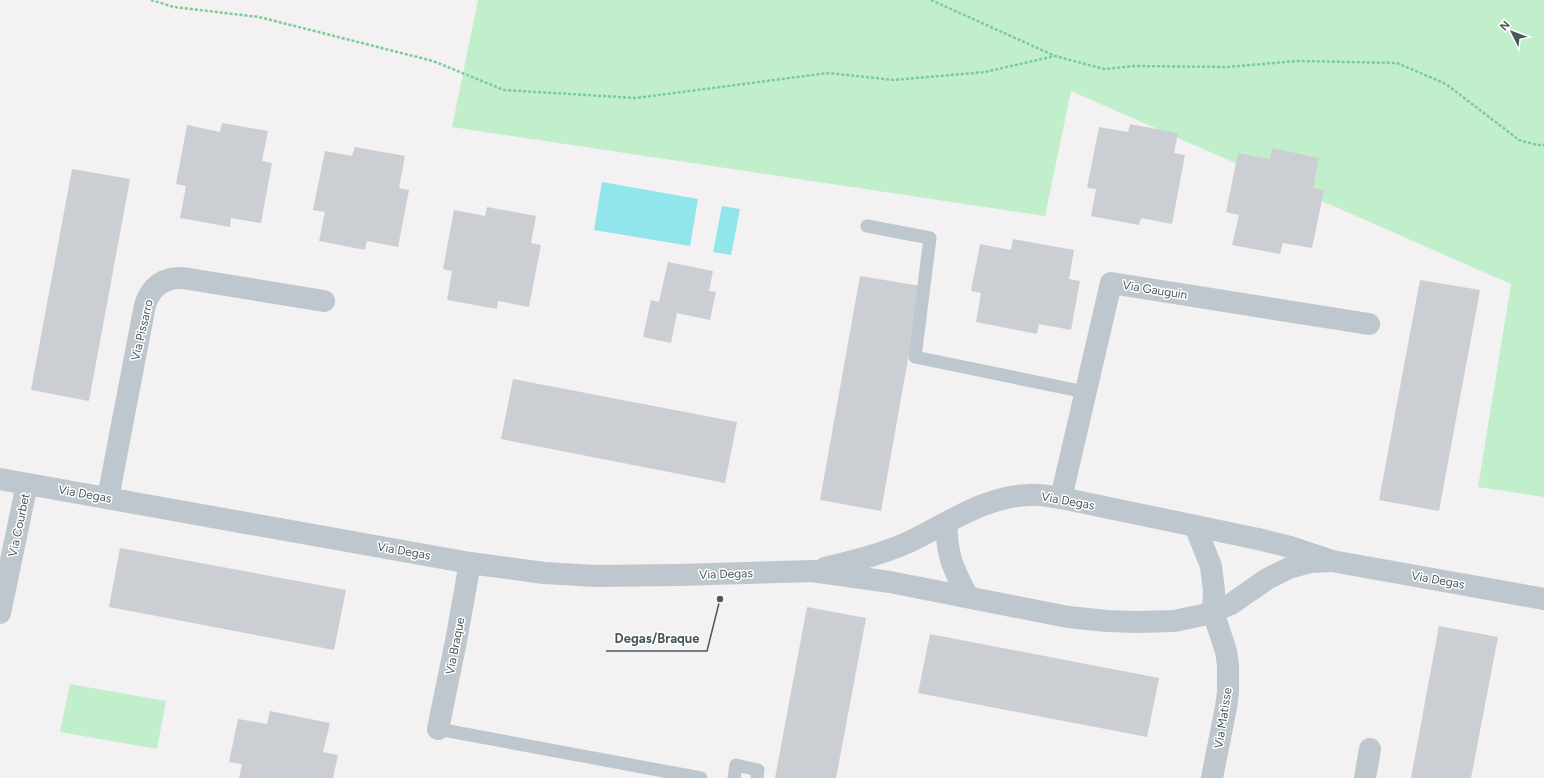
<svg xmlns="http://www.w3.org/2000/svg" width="1544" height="778" font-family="Figtree,sans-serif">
<rect width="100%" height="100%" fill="#f3f1f1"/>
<!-- green -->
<g fill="#c1efcc">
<path d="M478,0H1544V497L1478,487L1511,284L1071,91L1045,216L452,127Z"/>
<path d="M70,684L166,701L157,749L60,732Z"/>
</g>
<!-- water -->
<g fill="#90e6ea">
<path d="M602,182L698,199L690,246L594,230Z"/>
<path d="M722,206L740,209L731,255L713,252Z"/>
</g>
<!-- building -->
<g fill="#cbcfd3">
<path d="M222,123L268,131L262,161L272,163L261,223L231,218L230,227L180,218L186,186L176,184L187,125L220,132Z"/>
<path d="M1130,124L1178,133L1174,153L1185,155L1172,224L1141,218L1139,225L1091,216L1096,189L1087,188L1099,127L1128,132Z"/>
<path d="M355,147L405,156L399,188L409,190L398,247L367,241L365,250L319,241L325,212L313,210L325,151L352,156Z"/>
<path d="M1272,148L1319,158L1313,188L1324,190L1312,248L1283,243L1280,254L1232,245L1239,215L1226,212L1238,153L1270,159Z"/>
<path d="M72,169L130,179L89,401L31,390Z"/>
<path d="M487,207L536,216L531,243L541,245L529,307L498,301L497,309L447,300L452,271L443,269L454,210L485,216Z"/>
<path d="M1013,239L1074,250L1069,279L1080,281L1071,330L1039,324L1037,334L976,322L981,293L971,291L980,244L1011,250Z"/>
<path d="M668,262L713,271L709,291L716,292L710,320L677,313L671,343L643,337L651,300L659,302Z"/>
<path d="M860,276L921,286L881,511L820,500Z"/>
<path d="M1420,280L1480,290L1439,511L1379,500Z"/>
<path d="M513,379L737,422L725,483L501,439Z"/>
<path d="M120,548L346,590L334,650L109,607Z"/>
<path d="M807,607L866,618L836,778H775Z"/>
<path d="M1439,626L1498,637L1471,778H1411Z"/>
<path d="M930,634L1159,678L1147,737L918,693Z"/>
<path d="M270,711L330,723L323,752L338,755L333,778H239L242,764L229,762L238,719L267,724Z"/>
</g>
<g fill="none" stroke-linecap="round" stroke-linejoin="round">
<!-- path -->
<g stroke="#7acc97" stroke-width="2.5" stroke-dasharray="3 2" stroke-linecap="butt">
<path d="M151,0L174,7L259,17L433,61L504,90L636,98L828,73L894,80L985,72L1055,56"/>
<path d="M931,0L1055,56L1104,69L1135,66L1227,67L1297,61L1397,63L1446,84L1519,140L1537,145H1544"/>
</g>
<!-- lane -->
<g stroke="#bdc7cd" stroke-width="13">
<path d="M867,226L930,238L915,357L1085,392"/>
<path d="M438,729L701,778"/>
<path d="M734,778L736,765L758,770L757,778"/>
</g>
<!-- street -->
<g stroke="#bdc7cd" stroke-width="22">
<path d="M0,479L470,563L544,573L596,576L677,575L812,571L890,582L1068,617L1107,621L1137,622L1174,621L1203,615L1231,604L1267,579L1289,568L1311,562L1332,561"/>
<path d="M108,498L145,305C151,286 164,277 183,278L324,301"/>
<path d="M1061,498L1111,283L1369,324"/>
<path d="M947,522C945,552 954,571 968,597"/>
<path d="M1195,526L1211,566L1214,591L1213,612L1226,651L1228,665V692L1226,707L1212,778"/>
<path d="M825,568C854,561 882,554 909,542C949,523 985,496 1030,495C1041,494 1051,497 1061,498L1258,539L1290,547L1332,561L1544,599"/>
<path d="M0,613L27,484"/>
<path d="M438,729L456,641L470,563"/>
<path d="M1365,778L1370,749"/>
</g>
</g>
<g text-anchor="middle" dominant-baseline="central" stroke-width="3" stroke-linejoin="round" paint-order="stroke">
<!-- street labels -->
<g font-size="12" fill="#49575e" stroke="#fff">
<text transform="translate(1155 290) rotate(9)">Via Gauguin</text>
<text transform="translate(142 330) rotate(-77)">Via Pissarro</text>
<text transform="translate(85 494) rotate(10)">Via Degas</text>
<text transform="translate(1068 501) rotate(10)">Via Degas</text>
<text transform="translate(19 525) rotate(-78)">Via Courbet</text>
<text transform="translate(404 551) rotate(10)">Via Degas</text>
<text transform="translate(726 574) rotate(-2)">Via Degas</text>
<text transform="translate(1438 580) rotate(10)">Via Degas</text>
<text transform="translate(455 646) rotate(-79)">Via Braque</text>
<text transform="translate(1223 718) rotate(-81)">Via Matisse</text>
</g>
</g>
<!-- callouts -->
<path fill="none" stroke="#49575e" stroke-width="1.5" d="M720 599L707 651H606"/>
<circle fill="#49575e" stroke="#fff" stroke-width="1.5" cx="720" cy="599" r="4"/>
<g font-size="13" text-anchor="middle" font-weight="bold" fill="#49575e" stroke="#fff" stroke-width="3" stroke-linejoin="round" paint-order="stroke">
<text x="657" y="643">Degas/Braque</text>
</g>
<!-- north arrow -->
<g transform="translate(1512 32) rotate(312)" stroke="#ffffff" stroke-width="3" paint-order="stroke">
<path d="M0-3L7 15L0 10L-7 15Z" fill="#49575e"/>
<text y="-6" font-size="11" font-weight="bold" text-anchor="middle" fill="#49575e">N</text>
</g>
</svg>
